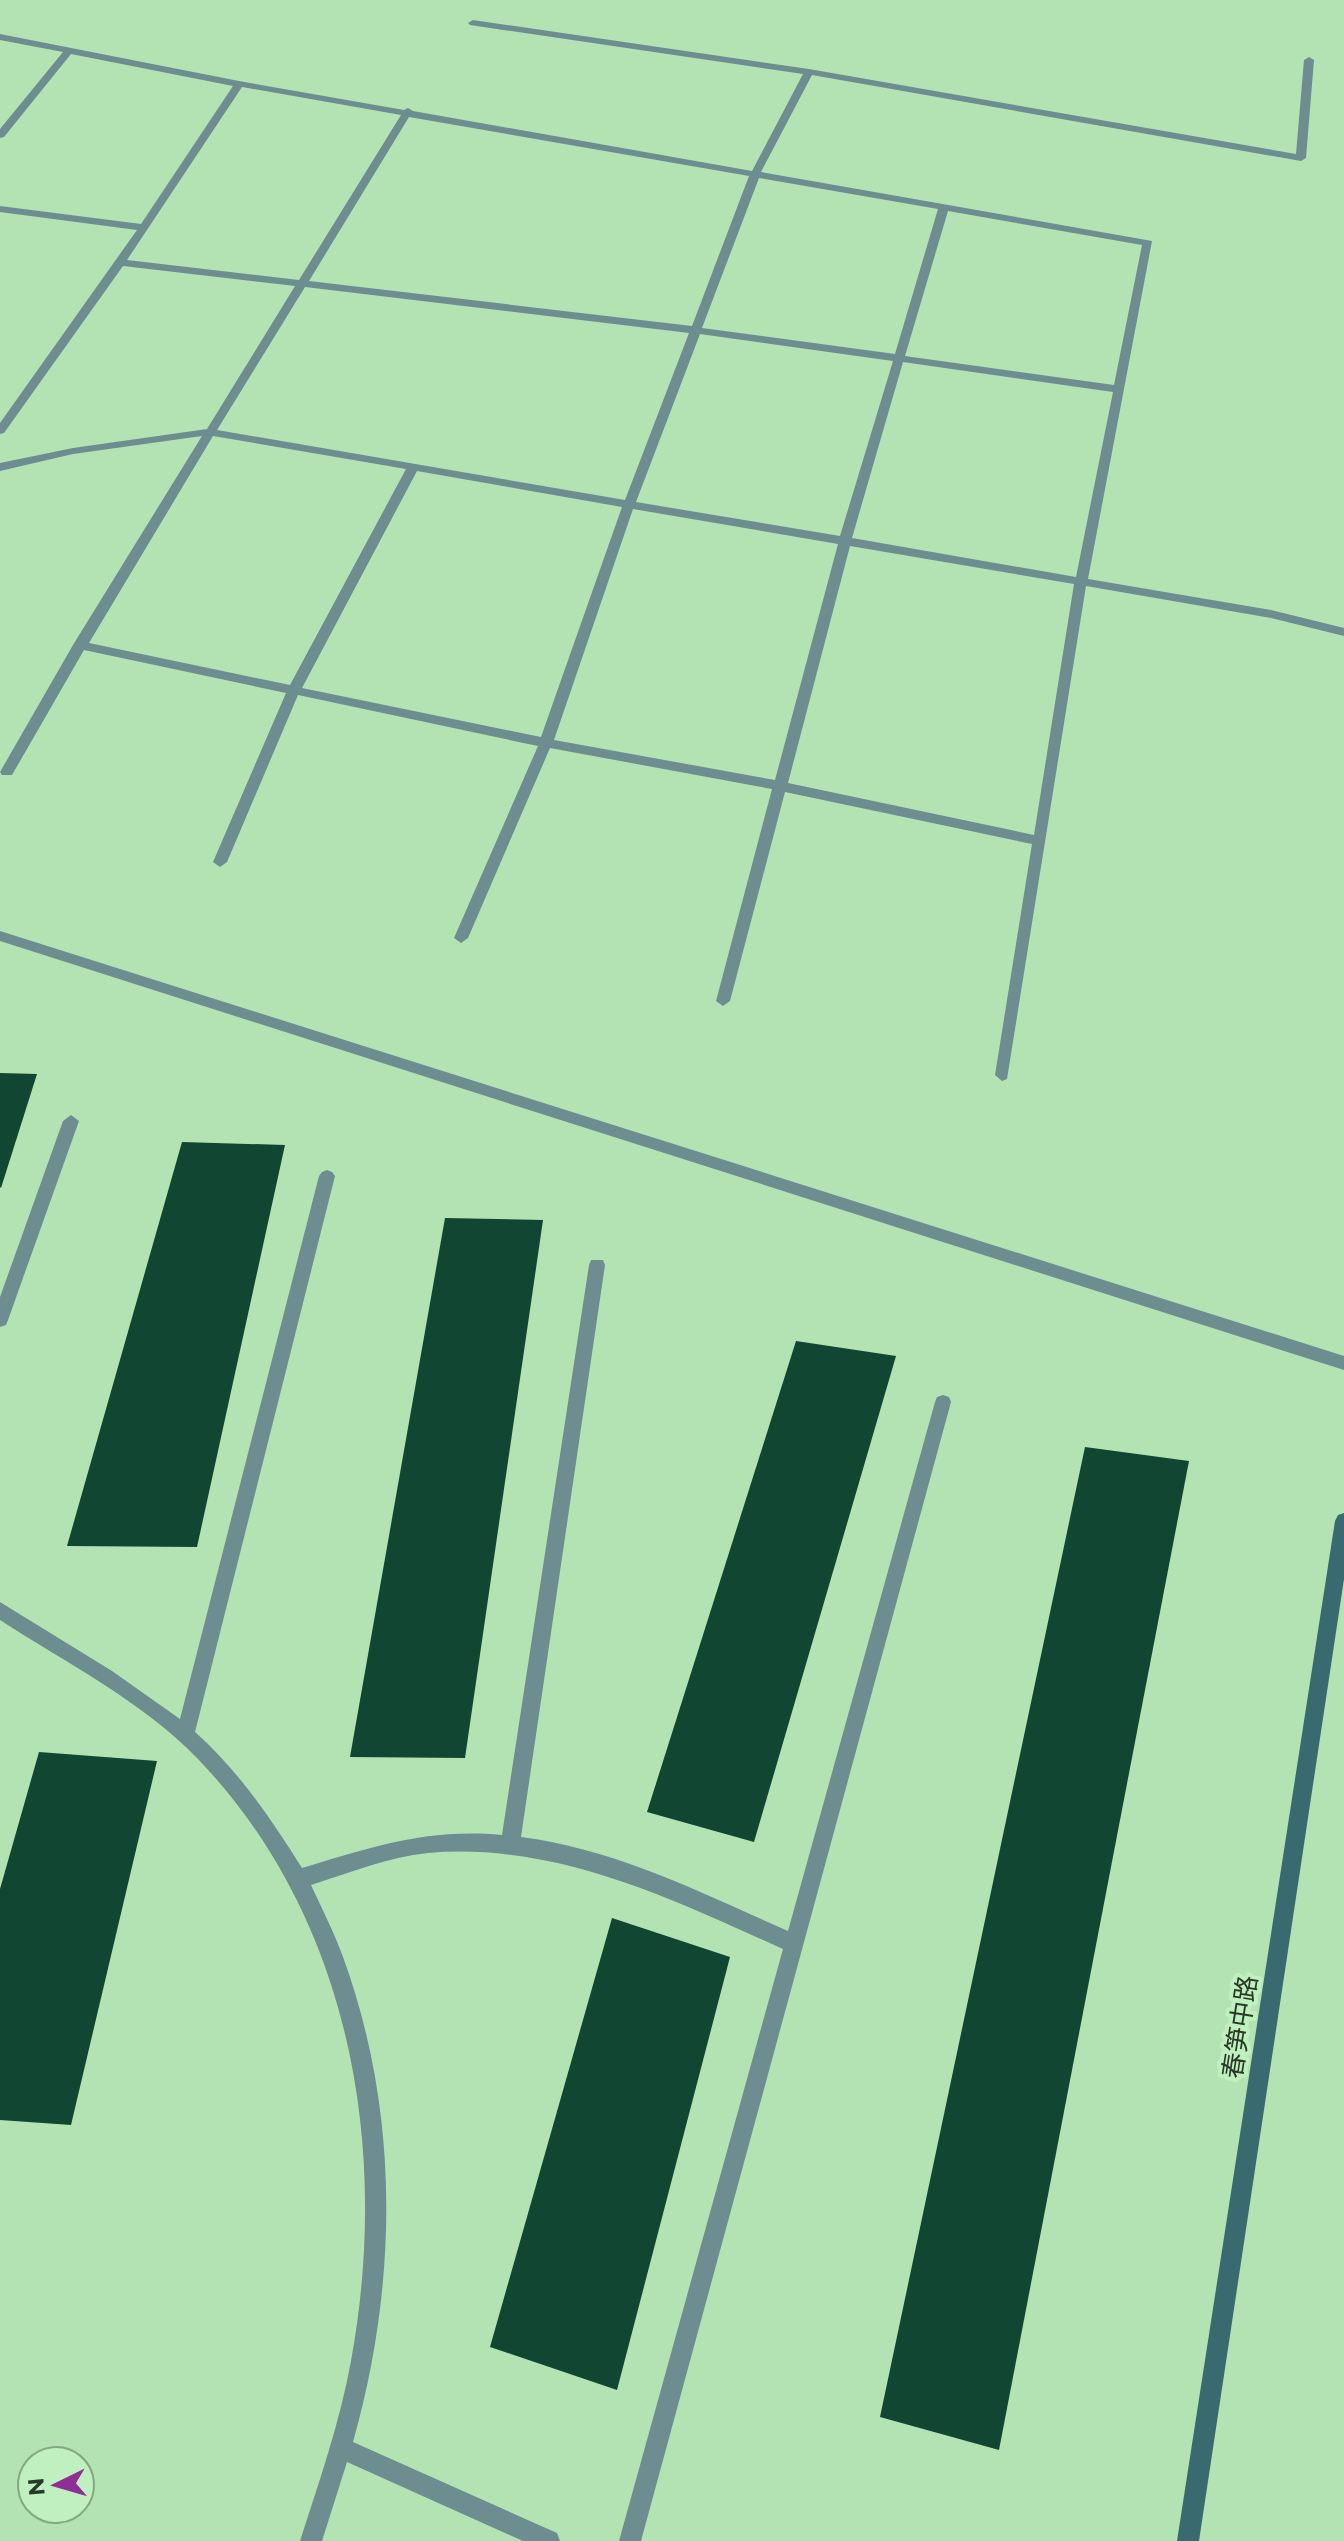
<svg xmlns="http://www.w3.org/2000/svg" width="1344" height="2541" font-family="Montserrat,'Noto Sans SC',sans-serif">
<rect width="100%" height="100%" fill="#b3e3b3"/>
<!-- building -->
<g fill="#104632">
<path d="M0,1073L37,1074L1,1188L0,1187Z"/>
<path d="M182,1142L285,1145L197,1547L67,1546Z"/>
<path d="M445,1218L543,1220L465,1758L350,1757Z"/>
<path d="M796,1341L896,1356L754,1842L647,1812Z"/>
<path d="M1085,1447L1189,1461L999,2450L880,2417Z"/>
<path d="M39,1752L157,1761L71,2125L0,2120V1889Z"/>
<path d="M612,1918L730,1957L617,2390L490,2347Z"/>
</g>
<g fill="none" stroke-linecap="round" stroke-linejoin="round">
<!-- street -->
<g fill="#6d8d90" fill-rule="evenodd">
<path d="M473,20L809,69L1296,154L1304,60L1309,57L1314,60L1306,158L1301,161L812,75L761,172L1152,241L1088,579L1271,610L1344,628V636L1271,618L1086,586L1007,1079L1002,1081L995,1075L1032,844L785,792L730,1001L723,1006L716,1001L772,789L550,748L468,938L461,943L454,938L538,746L298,695L227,862L220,867L213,862L286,693L84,650L12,775H2L0,772L73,645L202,436L73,454L0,471V463L73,448L207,429L295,286L123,266L4,433L0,434V423L137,230L0,212V206L141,224L233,86L71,54L4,137L0,138V129L63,52L0,40V34L239,81L404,110L408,108L413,111L752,171L803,74L470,25L468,23ZM242,87L401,115L299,280L127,260ZM409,117L749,176L692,326L309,281ZM759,178L938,209L895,354L702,328ZM948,211L1142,245L1114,385L905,356ZM305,287L689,333L625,500L217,430ZM700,334L893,361L840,536L636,502ZM903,362L1113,392L1076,577L852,538ZM213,436L406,469L290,685L89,643ZM417,471L622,507L541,737L302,688ZM633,509L838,544L775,780L554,740ZM850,546L1074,584L1034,835L788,783Z"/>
<path d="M0,931L1344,1356V1370L0,941Z"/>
<path d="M71,1115L79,1121L8,1320L6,1325L0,1327V1297L63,1121Z"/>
<path d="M327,1170L332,1172L335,1176L195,1732C239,1771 271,1819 302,1868C373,1847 426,1828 502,1835L589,1265L591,1260H603L605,1265L521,1837C615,1849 702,1893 788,1931L935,1402L937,1397L943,1395L949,1397L951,1402L641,2541H619L783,1949C670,1898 555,1842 428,1853C388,1857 349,1873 311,1885C322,1909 334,1932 343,1957C400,2113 398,2283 353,2442L557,2533L560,2541H523L347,2462L322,2541H300C319,2482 340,2422 351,2361C390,2148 351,1918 197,1758C142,1701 66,1663 0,1620V1602L112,1671L180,1719L319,1176L322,1172Z"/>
</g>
<!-- secondary -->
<path fill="#386a70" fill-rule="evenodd" d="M1344,1513V1579L1199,2541H1177L1335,1521L1338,1515Z"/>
</g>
<g text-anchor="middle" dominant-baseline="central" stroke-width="8" stroke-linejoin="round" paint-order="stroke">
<!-- near-street labels -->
<g font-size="26" fill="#273a27" stroke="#c0f0bf">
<text transform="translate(1240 2027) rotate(-81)">春笋中路</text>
</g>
</g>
<!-- north arrow -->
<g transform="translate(56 2485) rotate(265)"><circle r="38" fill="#c0f0bf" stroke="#83a782" stroke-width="2"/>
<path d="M0-6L14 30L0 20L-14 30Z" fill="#8e2e96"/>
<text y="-12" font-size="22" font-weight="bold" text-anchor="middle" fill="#273a27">N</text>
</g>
</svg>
